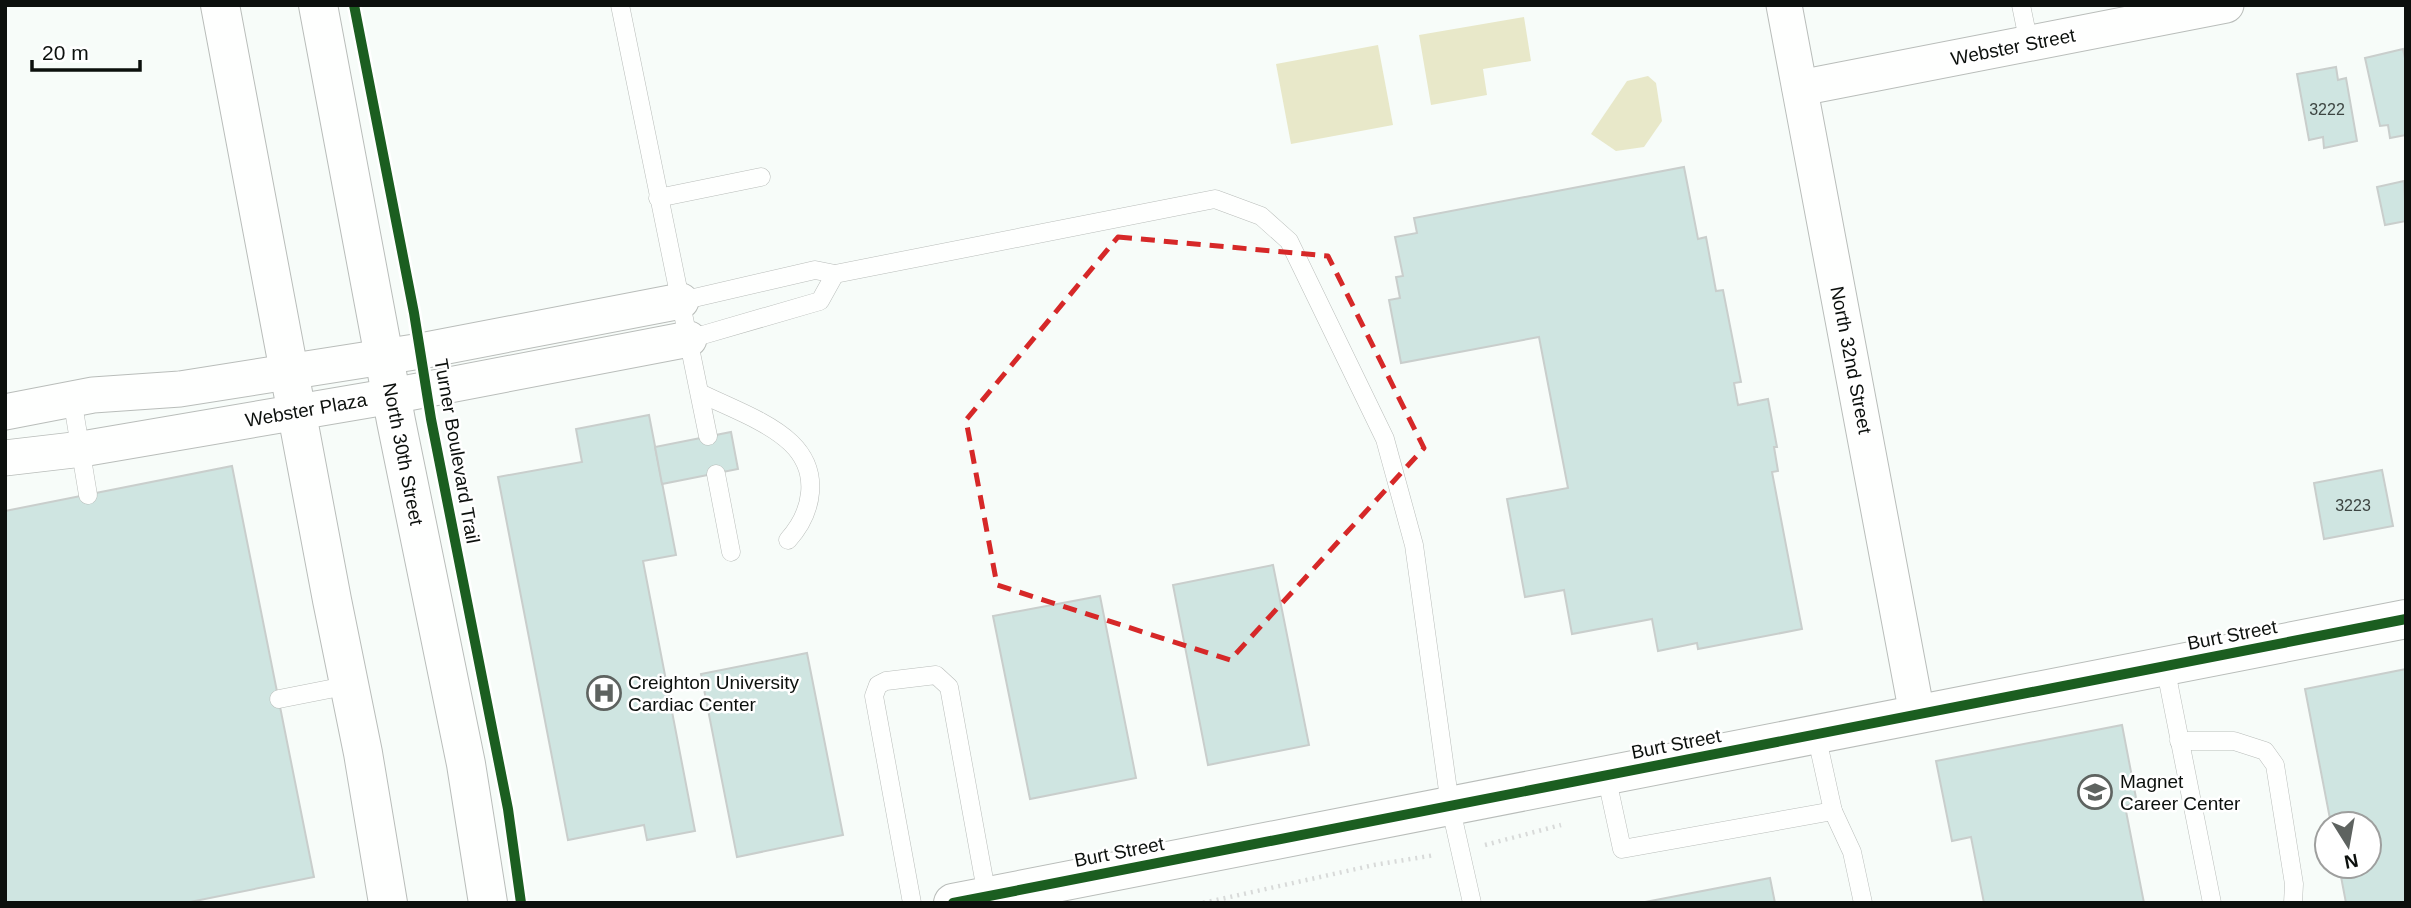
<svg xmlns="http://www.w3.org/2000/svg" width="2411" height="908" font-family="Arial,sans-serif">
<rect width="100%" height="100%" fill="#f7fcf9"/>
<!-- green -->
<g fill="#e8e8c9">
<path d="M1524,17L1531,61L1483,69L1487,95L1431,105L1419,35Z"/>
<path d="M1378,45L1393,125L1291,144L1276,64Z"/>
<path d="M1648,76L1656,83L1662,121L1644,147L1616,151L1591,134L1627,81Z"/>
</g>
<!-- building -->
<g fill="#cfe5e1" stroke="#c9cecc" stroke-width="2">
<path d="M2403,49L2406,63V135L2390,138L2388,125L2380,126L2365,58Z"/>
<path d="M2336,67L2338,80L2346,78L2357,141L2324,148L2323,137L2309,140L2297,74Z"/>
<path d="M1684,167L1698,239L1706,237L1716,291L1723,290L1741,382L1734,383L1738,405L1768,399L1777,447H1774L1778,471L1772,472L1802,629L1698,649L1697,643L1658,651L1652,619L1572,634L1564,590L1525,597L1507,499L1568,488L1539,337L1401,363L1389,300L1400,298L1396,277L1403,276L1395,237L1417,233L1414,218Z"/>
<path d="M2404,181L2406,221L2385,225L2377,187Z"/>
<path d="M649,415L676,555L643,561L695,831L647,840L644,825L568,840L498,477L582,462L576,429Z"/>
<path d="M731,432L738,469L662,484L655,447Z"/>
<path d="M232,466L314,877L185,903H5V511Z"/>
<path d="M2382,470L2393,526L2324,539L2314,483Z"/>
<path d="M1273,565L1309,745L1208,765L1173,585Z"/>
<path d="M1100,596L1136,778L1030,799L993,616Z"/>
<path d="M807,653L843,835L737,857L701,674Z"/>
<path d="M2406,669V903H2346L2339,866H2369V824H2331L2305,689Z"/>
<path d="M2122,725L2137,803L2125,806L2144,903H1984L1971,837L1952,841L1936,761Z"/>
<path d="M1770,878L1775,903H1640Z"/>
</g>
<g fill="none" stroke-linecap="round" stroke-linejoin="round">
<!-- service casing -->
<g stroke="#b9bdba" stroke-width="19">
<g id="service">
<path d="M620,5L708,436"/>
<path d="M2021,5L2029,44"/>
<path d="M658,198L761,177"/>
<path d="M681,301L815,270L835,274L1215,199L1261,216L1289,241L1385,439L1414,545L1450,805L1472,903"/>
<path d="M689,339L820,301L835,274"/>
<path d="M700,393C728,407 768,421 791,443C821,472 813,512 788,540"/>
<path d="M72,398L88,495"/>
<path d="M716,474L731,552"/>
<path d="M2165,666L2212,903"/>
<path d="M279,699L350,685"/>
<path d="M2179,741H2234L2265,751L2275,765L2294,884L2293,903"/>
<path d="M1606,775L1622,849L1833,811L1816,734"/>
<path d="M1833,811L1852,852L1863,903"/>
<path d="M912,903L874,696L878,685L886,681L936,675L949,687L987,896"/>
</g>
</g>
<!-- minor casing -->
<g stroke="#b9bdba" stroke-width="37">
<g id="minor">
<path d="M1784,5L1917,714"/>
<path d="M1800,88L2226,5"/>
<path d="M5,412L93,395L180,389L421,351L681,301"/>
<path d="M5,458L82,449L392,396L689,339"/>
</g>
</g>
<!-- tertiary casing -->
<g stroke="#b9bdba" stroke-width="40">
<path id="tertiary" d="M953,903L2406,619"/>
</g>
<!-- secondary casing -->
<g stroke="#b9bdba" stroke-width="40">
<g id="secondary">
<path d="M220,5L332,600L363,753L388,903"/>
<path d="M318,5L396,421L466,764L488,903"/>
</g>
</g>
<!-- path -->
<g stroke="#d8dad9" stroke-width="4.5" stroke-dasharray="2 5" stroke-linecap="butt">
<path d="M1485,845L1561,825"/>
<path d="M1203,903L1374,865L1435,855"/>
</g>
<!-- service -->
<use href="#service" stroke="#fefffe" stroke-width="18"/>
<!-- minor -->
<use href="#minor" stroke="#fefffe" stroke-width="35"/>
<!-- tertiary -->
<use href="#tertiary" stroke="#fefffe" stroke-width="38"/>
<!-- secondary -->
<use href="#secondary" stroke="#fefffe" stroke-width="38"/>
<!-- cycleway casing -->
<g stroke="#fff" stroke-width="15">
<g id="cycleway">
<path d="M354,5L414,313L431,419L508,809L521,903"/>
<path d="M953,903L2406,619"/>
</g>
</g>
<!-- cycleway -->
<use href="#cycleway" stroke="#1b5e20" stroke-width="10"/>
</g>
<!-- marked area -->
<path fill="none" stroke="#d62828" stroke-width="5" stroke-dasharray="14 9" stroke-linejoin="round" d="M1118,237L1328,256L1424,448L1230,660L997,585L966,420Z"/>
<!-- icons -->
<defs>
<g id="hospital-ring" transform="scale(1.75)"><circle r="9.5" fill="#fff" stroke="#5e6360" stroke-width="1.5"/><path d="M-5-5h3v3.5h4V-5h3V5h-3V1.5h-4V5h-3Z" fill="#5e6360"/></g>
<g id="school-ring" transform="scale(1.75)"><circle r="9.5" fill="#fff" stroke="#5e6360" stroke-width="1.5"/><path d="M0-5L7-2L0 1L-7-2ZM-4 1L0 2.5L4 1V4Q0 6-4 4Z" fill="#5e6360"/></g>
</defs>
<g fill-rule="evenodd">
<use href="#hospital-ring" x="604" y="693"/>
<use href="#school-ring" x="2095" y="792"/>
</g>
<g text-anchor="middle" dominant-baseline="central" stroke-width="5" stroke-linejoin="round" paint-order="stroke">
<!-- number labels -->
<g font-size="16" fill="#3d4542">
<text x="2327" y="109">3222</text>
<text x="2353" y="505">3223</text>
</g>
<!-- street labels -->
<g font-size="19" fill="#0c100d" stroke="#fff">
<text transform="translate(2013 47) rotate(-11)">Webster Street</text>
<text transform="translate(1851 360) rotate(79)">North 32nd Street</text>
<text transform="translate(306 410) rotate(-10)">Webster Plaza</text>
<text transform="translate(457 451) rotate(80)">Turner Boulevard Trail</text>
<text transform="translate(403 454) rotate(79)">North 30th Street</text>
<text transform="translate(2232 635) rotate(-11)">Burt Street</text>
<text transform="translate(1676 744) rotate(-11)">Burt Street</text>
<text transform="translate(1119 852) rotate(-11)">Burt Street</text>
</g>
<!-- poi labels -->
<g font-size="19" fill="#0c100d" stroke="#fff" text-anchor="start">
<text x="628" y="682">Creighton University<tspan x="628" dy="22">Cardiac Center</tspan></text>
<text x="2120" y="781">Magnet<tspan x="2120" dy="22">Career Center</tspan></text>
</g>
</g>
<!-- border -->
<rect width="2411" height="908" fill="none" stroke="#0c100d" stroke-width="14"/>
<!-- north arrow -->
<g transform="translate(2348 845) rotate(169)"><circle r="33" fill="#ffffff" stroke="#9e9f9e" stroke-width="2"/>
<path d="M0-5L12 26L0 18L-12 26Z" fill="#5e6360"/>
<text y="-10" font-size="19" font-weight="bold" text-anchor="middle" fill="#0c100d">N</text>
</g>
<!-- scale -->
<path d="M32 60v10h108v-10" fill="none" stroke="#0c100d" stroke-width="3.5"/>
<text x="42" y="60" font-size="21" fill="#0c100d" stroke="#ffffff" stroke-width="5" paint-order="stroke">20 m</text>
</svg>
